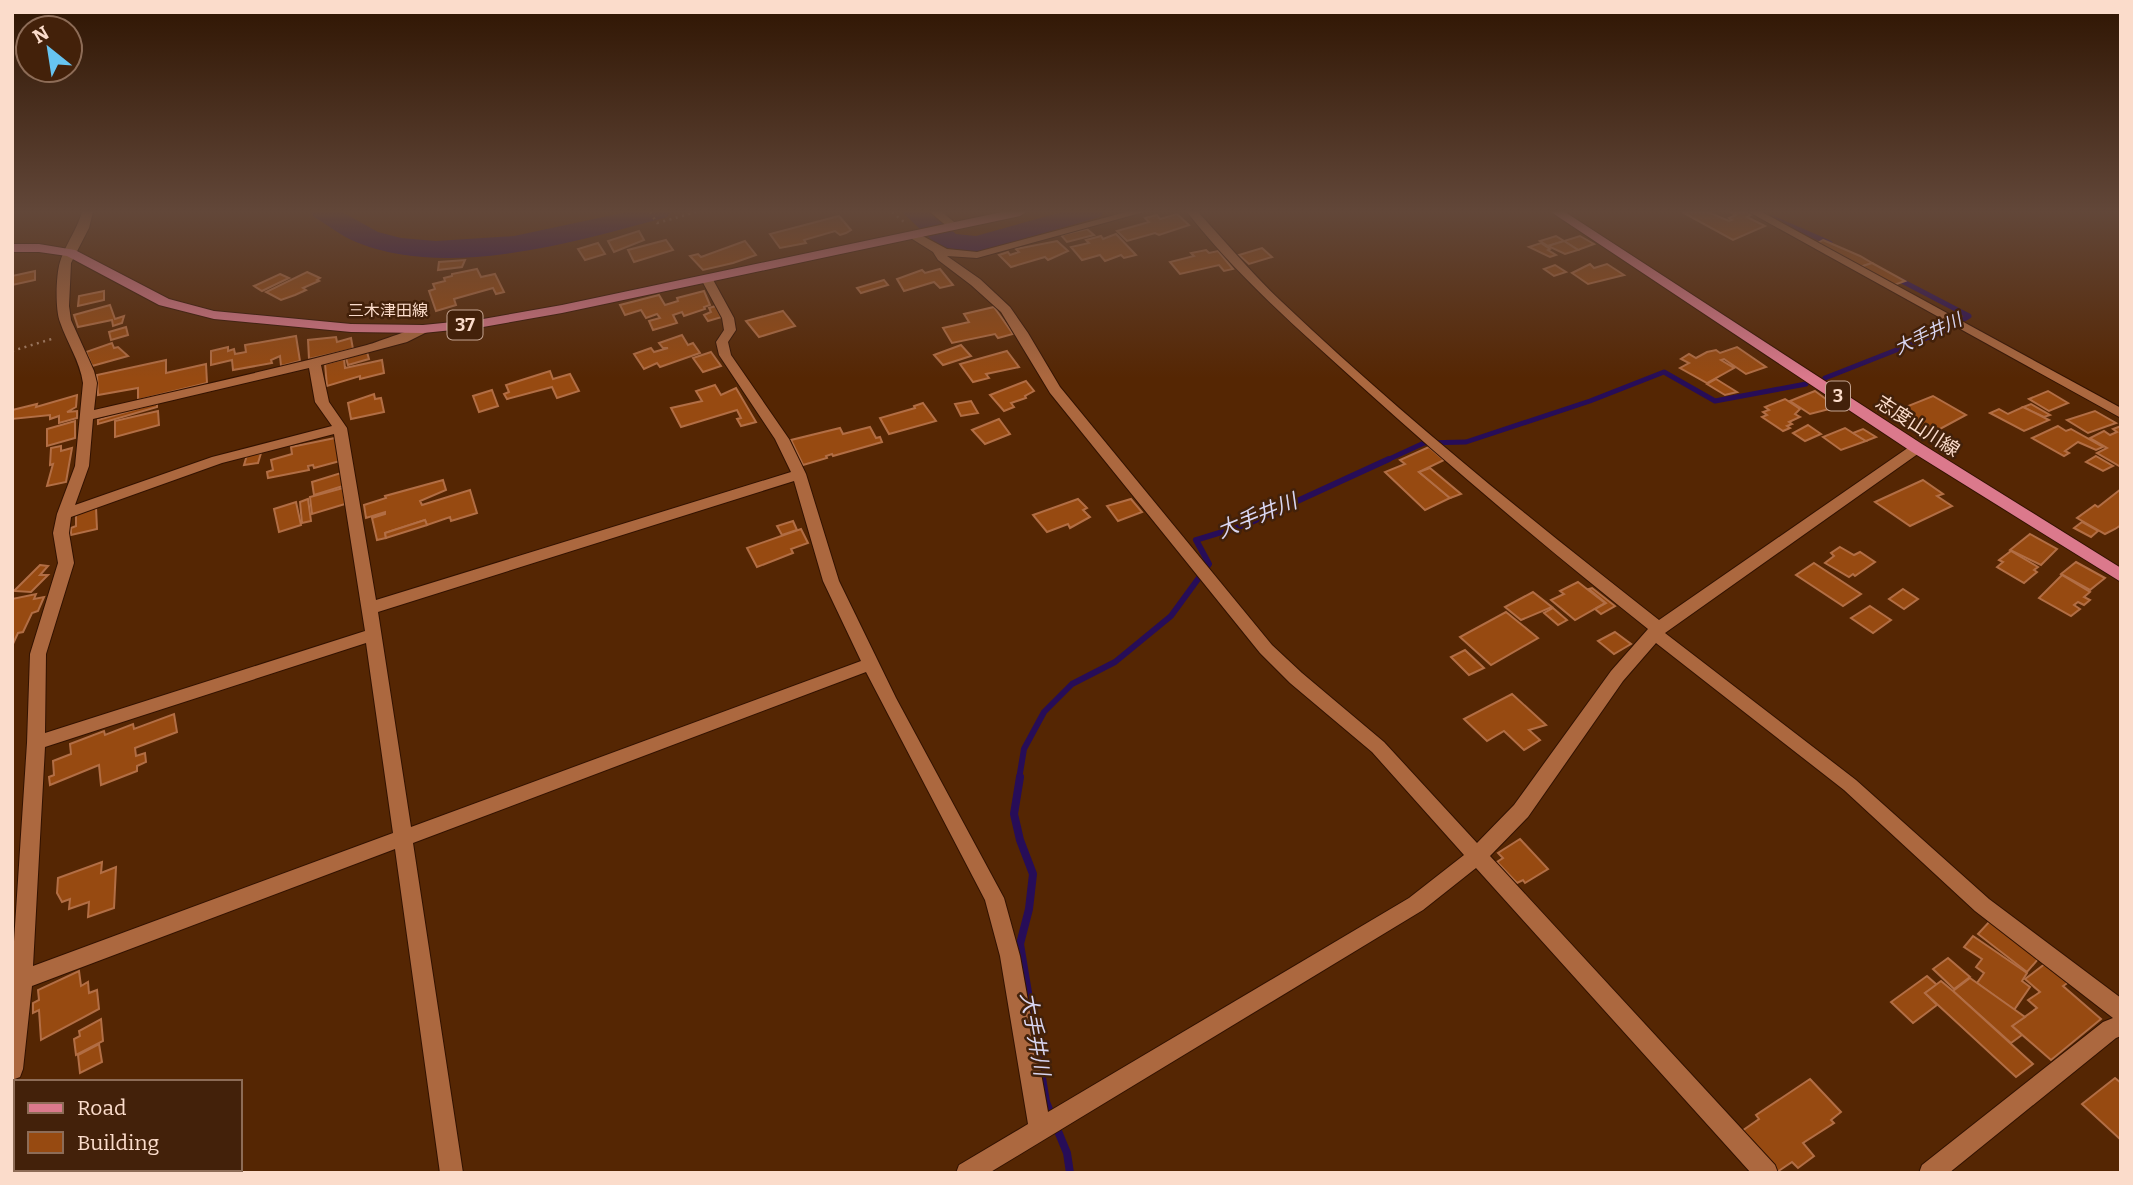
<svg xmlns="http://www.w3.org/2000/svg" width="2133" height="1185" font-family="Bitter,'Noto Sans JP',serif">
<rect width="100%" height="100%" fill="#552603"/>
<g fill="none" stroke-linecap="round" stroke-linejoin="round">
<!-- stream-far2 -->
<g stroke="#270d58" stroke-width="5">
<path d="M1772,218L1830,243"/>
<path d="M1825,378L1942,332L1969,316L1898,279"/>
<path d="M1385,461L1424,443L1466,442L1590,401L1664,372L1715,401L1806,384"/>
</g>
<!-- stream-far1 -->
<path stroke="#270d58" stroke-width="6" d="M1019,779L1024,749L1044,712L1072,684L1115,662L1171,616L1209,564L1196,540L1245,525L1389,459"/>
<!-- stream -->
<path stroke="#270d58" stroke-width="8" d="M1020,777L1014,814L1020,840L1033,874L1029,909L1020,944L1046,1102L1067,1153L1070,1173"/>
<!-- river -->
<g fill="#270d58" fill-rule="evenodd">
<path d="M310,212H342L378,232L401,238L436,241L514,236L627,212H671L667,217C574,242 449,280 356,242C341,236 328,225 314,217Z"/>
<path d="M902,212H930L956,234L976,236L1062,212H1104L1100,217L977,252L939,247Z"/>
</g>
</g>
<!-- building -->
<g fill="#974a11" stroke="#b26e45" stroke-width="2">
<path d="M1682,212H1708L1729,221L1732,220L1729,218L1736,215L1732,213L1746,212L1751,215L1747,217L1765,226L1733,240Z"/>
<path d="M1177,214L1189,225L1159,235L1155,233L1127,241L1117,231L1149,222L1145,218L1157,215L1160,219Z"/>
<path d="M839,216L851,230L846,233L840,235L835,231L804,240L806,243L780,248L770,234Z"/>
<path d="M1087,229L1094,235L1067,242L1061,235Z"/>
<path d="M639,231L644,240L614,252L608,241Z"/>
<path d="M1116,234L1136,255L1124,258L1121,255L1105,261L1100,255L1082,260L1071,247L1089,243L1086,240L1101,236L1103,239Z"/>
<path d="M1556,236L1564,241L1548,246L1540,241Z"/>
<path d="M1580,236L1594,244L1578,250L1564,241Z"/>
<path d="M666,240L673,250L634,262L628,250Z"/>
<path d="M1823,240L1860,256L1872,263L1860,267L1818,243Z"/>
<path d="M745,241L756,255L733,263L703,270L690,256L698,254L701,257Z"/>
<path d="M1057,241L1068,251L1048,260L1045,257L1011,267L999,255L1008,252L1010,255L1019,252L1016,249Z"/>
<path d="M1564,241L1578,250L1565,254L1548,246Z"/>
<path d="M598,243L605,254L585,260L578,249Z"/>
<path d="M1541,243L1550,249L1548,250L1556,255L1550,257L1529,247Z"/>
<path d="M1262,248L1272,257L1249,264L1239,255Z"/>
<path d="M1206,250L1209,253L1218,251L1233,269L1224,271L1219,265L1180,274L1170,262L1194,256L1191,253Z"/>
<path d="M465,260L462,267L438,270L439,262Z"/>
<path d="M1872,263L1905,281L1894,285L1860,267Z"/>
<path d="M1590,264L1594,268L1607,264L1624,275L1588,284L1572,273Z"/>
<path d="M1555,265L1566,272L1554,276L1544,269Z"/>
<path d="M477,269L481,277L495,274L504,292L496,294L493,288L454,299L456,305L436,311L429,291L435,289L433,284L445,281L444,278L452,276V274Z"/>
<path d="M940,269L953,285L940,288L934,282L904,291L897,279L922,270L925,273Z"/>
<path d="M35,271V280L12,285V276Z"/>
<path d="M307,272L320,278L317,280L319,281L303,288L306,290L295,295L281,300L266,292Z"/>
<path d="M280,274L289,278L262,291L254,286Z"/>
<path d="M884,280L888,285L861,293L857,288Z"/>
<path d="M104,291V300L78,306L79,296Z"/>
<path d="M704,291L710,305L704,307L705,309L684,316L682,312L673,315L677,323L653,330L649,321L660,318L657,314L646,318L641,310L625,315L620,305L659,295L665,305L678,301L677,298Z"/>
<path d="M110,305L115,319L124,316L122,323L113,326L112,320L78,327L74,315Z"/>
<path d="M716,306L722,317L708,321L704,315L711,312L709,308Z"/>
<path d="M994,307L1013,334L998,338L995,334L952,343L943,328L969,322L964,314Z"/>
<path d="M783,311L795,326L759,337L746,321Z"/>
<path d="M126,327L128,335L111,340L109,332Z"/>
<path d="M682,335L688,345L693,343L700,353L660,367L657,363L644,369L634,354L651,348L654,352L668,348H663L659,343Z"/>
<path d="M296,336L300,361L281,366L280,356L271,360L272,363L233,370L232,360L211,365V351L228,347V351L234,349L235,354L246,352L245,345Z"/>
<path d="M336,337L337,342L351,338L353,349L309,359L308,340Z"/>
<path d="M112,343L114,348L118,347L128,356L92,366L86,352Z"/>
<path d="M961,345L971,356L943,365L934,355Z"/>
<path d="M1737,347L1766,367L1746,374L1724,359L1721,360L1734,368L1707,383L1680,368L1689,363L1681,359L1689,354L1696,358L1707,352L1716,350L1720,353Z"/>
<path d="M1007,351L1019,367L986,374L989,378L973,382L960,364Z"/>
<path d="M367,352L369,359L348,365L346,358Z"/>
<path d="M711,352L721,366L703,372L693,358Z"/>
<path d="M344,359L345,368L382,360L384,373L360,379V376L327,386L325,364Z"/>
<path d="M166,360V373L206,364L207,383L138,400V388L98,395L97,375Z"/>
<path d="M550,371L553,379L570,374L579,391L557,398L552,387L507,399L504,394L509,392L506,385Z"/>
<path d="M1716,379L1737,392L1725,395L1707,384Z"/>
<path d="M1026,381L1034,391L1025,396L1026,398L1011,403L1014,407L1004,411L990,395Z"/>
<path d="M715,385L721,395L736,388L756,422L741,426L737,419L741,418L737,410L681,427L671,408L702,401L696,391Z"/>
<path d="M492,390L498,406L479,412L473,396Z"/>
<path d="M1815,391L1830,402L1837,407L1810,414L1790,401Z"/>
<path d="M2048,391L2068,403L2049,411L2029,399Z"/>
<path d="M374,394L375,399L381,398L384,412L351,419L348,403Z"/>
<path d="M77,395L76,407L67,412L77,411V418L59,423V416L50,419V415L12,419V410L37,404L36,407Z"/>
<path d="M1933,396L1966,415L1925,437L1878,410L1893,404L1901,409Z"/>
<path d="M1785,399L1800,409L1795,414L1800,417L1789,422L1792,424L1787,426L1790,428L1783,431L1762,417L1767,415L1763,412L1769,410L1765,407Z"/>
<path d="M971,401L978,413L961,416L955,404Z"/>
<path d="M157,403V407L98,424V420Z"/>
<path d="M923,403L936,421L889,434L880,418L915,408L914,406Z"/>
<path d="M2031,404L2050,415L2044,417L2023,407Z"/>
<path d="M2023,407L2049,420L2024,431L1990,413L1999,409L2008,414Z"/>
<path d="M158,411L159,425L115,437V421Z"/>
<path d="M2095,411L2116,423L2088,433L2067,420Z"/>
<path d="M999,419L1010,434L985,444L972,430Z"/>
<path d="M75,421V438L47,446V429Z"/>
<path d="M1808,425L1821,434L1805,441L1793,433Z"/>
<path d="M2058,426L2066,431L2071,429L2103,447L2096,450L2078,442L2065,451L2069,453L2064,456L2032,438Z"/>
<path d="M2121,426V467L2097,453L2107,448L2090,438L2104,431L2110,435L2117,432L2113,429Z"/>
<path d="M870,427L876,438L880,437L882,442L833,456L832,454L826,456L827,458L803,465L791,440L840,428L843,434Z"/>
<path d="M1845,428L1853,433L1866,441L1841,450L1823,437Z"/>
<path d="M1863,429L1876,437L1866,441L1853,433Z"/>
<path d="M335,438L340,461L314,468L313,465L308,466L309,470L268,478L267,472L273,470L271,460L292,454L291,447Z"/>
<path d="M61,446V451L72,448L66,482L47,486L53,464L50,465L51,448Z"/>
<path d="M1429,447L1444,460L1419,472L1450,498L1425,510L1385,472L1405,464L1400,460Z"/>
<path d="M261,453L258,463L244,465L247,455Z"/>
<path d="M2096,456L2113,466L2103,471L2086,462Z"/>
<path d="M1430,468L1461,494L1450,498L1419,472Z"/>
<path d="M341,473L343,486L314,495L312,482Z"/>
<path d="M443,480L446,490L420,501L422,505L470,490L477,513L451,521L450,517L427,525L425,520L385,533L386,538L377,540L372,518L385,514V512L366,518L364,505L386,498L385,496Z"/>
<path d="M1923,480L1943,494L1937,496L1952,506L1910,526L1875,502Z"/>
<path d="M343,488L345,504L312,514L310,497Z"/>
<path d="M2121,489V525L2115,529L2105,534L2077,518L2095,505L2098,507Z"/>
<path d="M308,499L311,521L302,523L300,502Z"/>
<path d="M1078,499L1087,508L1083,510L1090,517L1070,528L1068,524L1047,532L1033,515Z"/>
<path d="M1131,499L1142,512L1118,521L1107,506Z"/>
<path d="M296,502L301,525L279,532L274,509Z"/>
<path d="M96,507L97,529L71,535V528L76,526V513Z"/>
<path d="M425,520L427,525L386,538L385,533Z"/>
<path d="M793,521L797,530L782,535L777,526Z"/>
<path d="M2082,522L2098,531L2091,537L2074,528Z"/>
<path d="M801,529L808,543L791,549L793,553L757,567L747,548Z"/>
<path d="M2030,534L2057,549L2041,565L2010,550Z"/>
<path d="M1840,547L1854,555L1860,552L1875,562L1855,576L1853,574L1849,577L1825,563L1834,556L1831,553Z"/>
<path d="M2011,551L2038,567L2034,570L2037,572L2024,583L1997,567L2003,562L1999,560Z"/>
<path d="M2076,562L2105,578L2090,590L2061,574Z"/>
<path d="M1814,563L1861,594L1843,606L1796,575Z"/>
<path d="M40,565L48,566L40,575H48L31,592L14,591Z"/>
<path d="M2062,575L2090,592L2084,597L2090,600L2084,605L2078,602L2074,605L2080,609L2071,616L2039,598Z"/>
<path d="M1578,582L1605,603L1575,620L1551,600L1564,594L1560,591Z"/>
<path d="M1592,588L1615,606L1601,614L1595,609L1606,603L1589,589Z"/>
<path d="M1903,589L1918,599L1904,609L1889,599Z"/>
<path d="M1533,592L1552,607L1521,620L1505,607Z"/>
<path d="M36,594L34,599L44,597L38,611L32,613L23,632L18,633L12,646V599Z"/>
<path d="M1870,606L1891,620L1873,633L1851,618Z"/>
<path d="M1553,608L1567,620L1558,625L1544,613Z"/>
<path d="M1506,612L1538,638L1491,665L1460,637Z"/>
<path d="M1615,632L1631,644L1614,654L1598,641Z"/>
<path d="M1465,650L1484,668L1469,675L1451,657Z"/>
<path d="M1512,694L1546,725L1529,730L1540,740L1524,750L1504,731L1487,741L1464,719Z"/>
<path d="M174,714L177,732L135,748L136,756L145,753L146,762L137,766V771L101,785L99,765L50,785L49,777L54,775L53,761L71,754L70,744L104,731L105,735L133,724L134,729Z"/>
<path d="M1520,839L1548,869L1525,883L1523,880L1517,883L1497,862L1503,858L1498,853Z"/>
<path d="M102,862L101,873L116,867L114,908L88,917L89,902L69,909L70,899L62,902L57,893L58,878Z"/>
<path d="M1990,921L2039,958L2027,972L1978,934Z"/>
<path d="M1973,936L2027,973L2022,981L2030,987L2014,1010L1977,983L1984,973L1976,967L1982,959L1964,947Z"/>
<path d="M1948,958L1970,977L1954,989L1933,969Z"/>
<path d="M2046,963L2069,982L2063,986L2101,1019L2051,1060L2012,1026L2037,1008L2028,1000L2040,992L2025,979Z"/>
<path d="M79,971L81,986L88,982L89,993L97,990L99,1009L41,1040L39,1010L33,1013V1003L39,1000L38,990Z"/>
<path d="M1927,976L1937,985L1925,993L1937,1005L1913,1023L1891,1002Z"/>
<path d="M1970,978L2025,1017L2012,1026L2022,1035L2011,1043L1953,991Z"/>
<path d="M1941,981L1953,991L2033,1064L2016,1077L1925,993Z"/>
<path d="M101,1019L103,1041L76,1055L74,1039L80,1036L79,1031Z"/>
<path d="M99,1044L102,1062L80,1073L78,1055Z"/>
<path d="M2115,1078L2121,1083V1140L2082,1104Z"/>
<path d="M1810,1079L1841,1112L1831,1120L1834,1123L1803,1143L1814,1156L1798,1168L1792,1162L1777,1172L1742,1131L1759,1119L1756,1115Z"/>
</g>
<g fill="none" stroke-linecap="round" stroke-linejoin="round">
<!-- minor casing -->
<g stroke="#321200" stroke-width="2">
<g id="minor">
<path d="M82,212H93L89,228L71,263L69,306L71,320L94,371L97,383L94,410C185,389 276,369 367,345C378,342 421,325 427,326V332L407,342L321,365L329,402L347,428L376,600L791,472L775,439L719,355L716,342L724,330L722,318L701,279L703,276H711L734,318L736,330L728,342L731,355L789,439L806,474L839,581L896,698L1004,898L1020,956L1048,1112L1409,898L1464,855L1372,752L1290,683L1260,653L1050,393L1001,312L971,285L938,260L933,252L909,237V233H917L947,249L977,252L1126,212H1144L977,258L947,256L980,279L1010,307L1028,333L1060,387L1272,645L1302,673L1384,742L1477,843L1514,805L1611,671L1648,629C1550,551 1454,470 1360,385C1299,330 1237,276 1187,212H1198C1226,242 1252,274 1282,302C1401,415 1530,519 1659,620L1912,445H1922L1924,448L1922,451L1665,633L1856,780L1989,899L2121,998V1036L2116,1038L1949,1173H1919L1922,1165L2103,1022L2113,1018L1975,911L1844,790L1656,643L1623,681L1528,817L1490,856L1775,1165L1778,1173H1751L1476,868L1423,910L989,1173H956L959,1165L1028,1124L1000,956L985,900L866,672L413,843L463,1173H440L395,849L32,986L23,1069L20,1077L12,1080V972L27,743L30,654L58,563L53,533L57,514L75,466L83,383C80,361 67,343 60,322C55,309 56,275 60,262C65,245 77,230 82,212ZM309,368L315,402L332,426L212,457L75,505L89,466L93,419ZM334,434L365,631L45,733L46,654L74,563L69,533L71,517L222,463ZM794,481L823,581L861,661L411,827L378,612ZM366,643L393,833L33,966L45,747Z"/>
<path d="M930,212H942L959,226L949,228Z"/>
<path d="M1749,212H1762L2121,408V418Z"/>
</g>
</g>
<!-- primary casing -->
<g stroke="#321200" stroke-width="2">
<g id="primary">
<path d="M1002,212H1026L1020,216L562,313L483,327L423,333L351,332L214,319L159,305L67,256L39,252H12V244H39L75,250L169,299L214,311L351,324L423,325L483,319L562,305Z"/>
<path d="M1551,212H1565L1922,444L2121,568V582L1912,452Z"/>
</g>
</g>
<!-- path -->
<g stroke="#a78066" stroke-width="2.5" stroke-dasharray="2 4.5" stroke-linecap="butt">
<path d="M650,212L657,223L696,212"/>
<path d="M892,212L904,222"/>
<path d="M12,351L55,338"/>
</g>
<!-- minor -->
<use href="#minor" fill="#ac683f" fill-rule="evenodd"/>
<!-- primary -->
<use href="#primary" fill="#db798c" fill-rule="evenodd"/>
</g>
<!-- sky -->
<linearGradient id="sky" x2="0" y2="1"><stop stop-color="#2f1502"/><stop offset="0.56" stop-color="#624739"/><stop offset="1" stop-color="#624739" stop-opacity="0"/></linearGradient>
<rect width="2133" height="378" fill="url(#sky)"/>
<g text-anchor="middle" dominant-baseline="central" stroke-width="5" stroke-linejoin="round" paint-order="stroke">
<!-- far-street labels -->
<g font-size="16" fill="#fbdccb" stroke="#43210a">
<text x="388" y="310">三木津田線</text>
</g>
<!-- shield labels -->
<g fill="#43210a" stroke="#c4a491" stroke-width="2">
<rect x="447.5" y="310.5" width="35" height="29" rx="5"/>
<rect x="1826" y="381.5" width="24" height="29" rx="5"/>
</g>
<g font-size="18" font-weight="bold" fill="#fbdccb">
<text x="465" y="325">37</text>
<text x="1838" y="396">3</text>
</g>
<!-- far-water labels -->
<g font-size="18" font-style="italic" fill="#d9d6f1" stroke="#43210a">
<text transform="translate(1928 334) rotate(-25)">大手井川</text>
</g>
<!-- street labels -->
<g font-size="19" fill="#fbdccb" stroke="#43210a">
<text transform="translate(1918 426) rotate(33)">志度山川線</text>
</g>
<!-- water labels -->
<g font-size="21" font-style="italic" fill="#d9d6f1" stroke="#43210a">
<text transform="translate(1257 516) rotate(-22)">大手井川</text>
<text transform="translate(1035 1034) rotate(80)">大手井川</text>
</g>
</g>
<!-- border -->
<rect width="2133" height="1185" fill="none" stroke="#fbdccb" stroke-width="28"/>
<!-- legend -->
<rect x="14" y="1080" width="228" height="91" fill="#43210a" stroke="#8d6c57" stroke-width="2"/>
<rect x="28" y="1103" width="35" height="10" fill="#db798c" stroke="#8d6c57" stroke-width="2"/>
<text x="77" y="1115" font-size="21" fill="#fbdccb">Road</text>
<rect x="28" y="1132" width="35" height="21" fill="#974a11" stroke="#8d6c57" stroke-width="2"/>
<text x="77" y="1150" font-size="21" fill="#fbdccb">Building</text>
<!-- north arrow -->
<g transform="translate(49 49) rotate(330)"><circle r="33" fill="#43210a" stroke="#8d6c57" stroke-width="2"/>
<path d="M0-5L12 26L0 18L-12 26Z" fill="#67c4f0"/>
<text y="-10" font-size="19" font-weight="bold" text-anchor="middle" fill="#fbdccb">N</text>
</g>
</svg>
